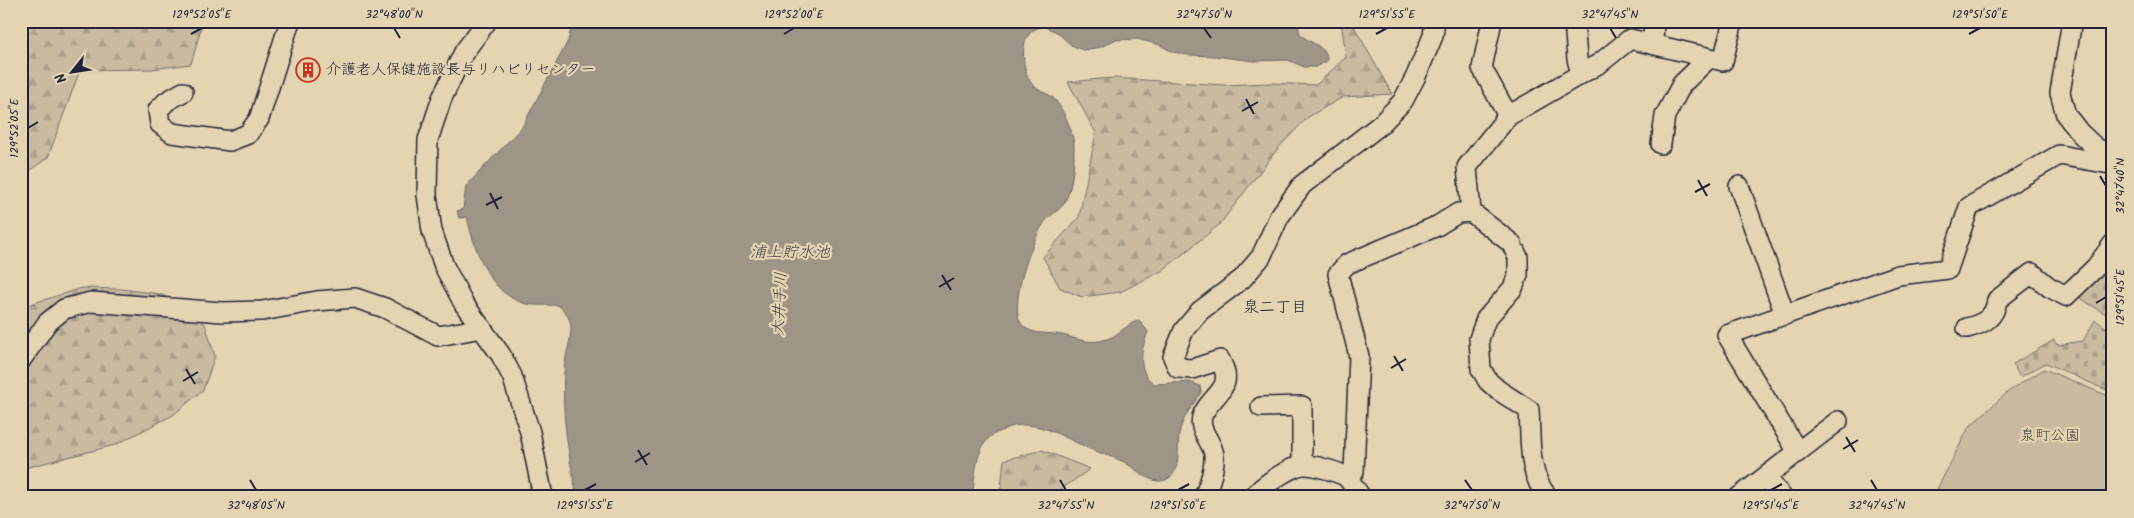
<svg xmlns="http://www.w3.org/2000/svg" width="2134" height="518" font-family="Kalam,'Klee One',sans-serif">
<defs>
<pattern id="forest-firs" width="22" height="20" patternUnits="userSpaceOnUse" patternTransform="scale(1.25)"><rect width="22" height="20" fill="#c9baa0"/><path d="M5 1l3.5 6h-7zM16 11l3.5 6h-7z" fill="#aca08b"/></pattern>
<pattern id="cemetery-stones" width="16" height="16" patternUnits="userSpaceOnUse" patternTransform="scale(1.25)"><rect width="16" height="16" fill="#c9baa0"/><path d="M2 7V4a2 2 0 0 1 4 0v3zM10 15v-3a2 2 0 0 1 4 0v3z" fill="#aca08b"/></pattern>
</defs>
<rect width="100%" height="100%" fill="#e5d4b1"/>
<filter id="ink" filterUnits="userSpaceOnUse"><feTurbulence type="fractalNoise" baseFrequency=".02" numOctaves="2"/><feDisplacementMap in="SourceGraphic" scale="10" xChannelSelector="R" yChannelSelector="G"/><feConvolveMatrix kernelMatrix="1 2 1 2 8 2 1 2 1" color-interpolation-filters="sRGB"/></filter>
<g filter="url(#ink)">
<!-- forest -->
<g fill="url(#forest-firs)" stroke="#766e6e">
<path d="M21,21H203L191,64L152,69L80,70L48,157L21,178Z"/>
<path d="M1341,21H1351L1392,94L1343,97L1308,117L1279,147L1220,224L1162,271L1120,292L1082,297L1060,288L1043,257L1079,217L1096,133L1068,82L1113,78L1224,85L1269,83L1316,85L1346,57Z"/>
<path d="M82,288L121,289L160,294L184,306L205,324L215,356L203,390L173,415L115,445L21,469V307Z"/>
<path d="M1042,450L1090,469L1050,497H1000L1004,460Z"/>
</g>
<!-- cemetery -->
<g fill="url(#cemetery-stones)" stroke="#766e6e">
<path d="M2113,260V315H2107L2077,296L2108,267Z"/>
<path d="M2095,320L2107,328L2113,329V393L2046,363L2020,377L2013,364L2054,340L2057,345L2083,341Z"/>
</g>
<!-- park -->
<path fill="#c9baa0" stroke="#766e6e" d="M2044,369L2113,398V497H1933L1969,427L2009,391Z"/>
<!-- water -->
<path fill="#9f9587" stroke="#6d6769" d="M573,21H1297L1300,34C1310,44 1328,46 1327,61L1316,67H1304L1288,60L1254,61L1215,56L1188,55L1173,52L1160,45L1137,39L1114,40L1101,47L1083,50L1071,45L1057,32L1043,26C1039,28 1033,29 1030,33C1019,45 1023,76 1034,86C1041,93 1050,93 1056,101C1065,113 1073,131 1074,146C1074,164 1073,185 1065,202C1061,210 1049,215 1044,223C1032,240 1006,310 1023,326C1032,334 1044,333 1055,334C1075,336 1085,346 1107,339C1119,335 1127,324 1139,320L1148,332C1141,350 1136,370 1154,384L1190,382L1200,386L1201,392C1193,406 1181,418 1179,435C1177,448 1181,470 1169,478C1154,489 1135,467 1122,461C1111,456 1100,454 1090,449C1062,437 1031,414 1001,431C997,433 991,435 988,439C975,452 975,479 972,497H577C568,452 560,408 565,362C567,350 571,340 571,328C570,317 566,312 558,305C548,305 536,306 526,304C489,294 475,251 467,217L459,218L457,211L463,209L466,186L522,127L568,41Z"/>
<g fill="none" stroke-linecap="round" stroke-linejoin="round">
<!-- minor casing -->
<g stroke="#22223b" stroke-width="22">
<g id="minor">
<path d="M487,21L464,52L442,98L428,140L427,195L432,231L444,266L464,304L501,355L512,376L530,432L543,497"/>
<path d="M1492,21L1482,68L1508,116"/>
<path d="M1574,21L1577,59L1581,74"/>
<path d="M2072,21L2060,93L2066,115L2080,133L2096,148L2113,155"/>
<path d="M1653,43L1654,21"/>
<path d="M183,92L167,101L158,110L160,124L172,133L230,141L248,134L259,119L290,21"/>
<path d="M1661,144L1665,116L1682,84L1709,58"/>
<path d="M1739,186L1785,315"/>
<path d="M1471,212L1467,167L1508,116L1600,63L1630,39L1723,61L1733,21"/>
<path d="M1967,328C1983,324 1995,318 1997,300L2032,273L2049,287L2066,296L2096,267L2113,244"/>
<path d="M21,360L47,323L64,309L91,302L222,312L262,311L317,301L355,298L385,308L438,336L482,328"/>
<path d="M1261,407L1302,406V465"/>
<path d="M1798,452L1727,335L1898,275L1948,269L1969,207L2059,155L2110,164"/>
<path d="M1766,477L1782,497"/>
<path d="M1204,497C1209,484 1215,469 1214,455C1213,442 1196,429 1203,414C1213,393 1236,389 1220,360L1192,369L1178,368L1173,357L1184,330L1200,311L1242,279L1261,257L1279,217L1302,185L1380,125L1403,101L1416,76L1433,36L1435,21"/>
<path d="M1253,497C1262,486 1288,468 1302,465C1313,464 1338,472 1347,477"/>
<path d="M1361,497L1347,477L1354,471L1359,356L1338,274L1347,264L1437,226L1458,213L1471,212L1511,243L1518,257V275L1513,288L1486,319L1479,339L1481,369L1488,381L1498,390L1529,410C1531,439 1527,474 1548,497"/>
<path d="M1739,497L1838,421"/>
</g>
</g>
<!-- minor -->
<use href="#minor" stroke="#e5d4b1" stroke-width="19"/>
</g>
</g>
<!-- ticks -->
<path fill="none" stroke="#22223b" stroke-width="2" d="M394,28L400,38M1204,28L1211,38M1610,28L1616,38M191,34L202,28M784,34L794,28M1376,34L1387,28M1969,34L1980,28M1246,99L1254,114M1242,111L1258,102M28,128L38,122M2100,176L2106,186M1698,180L1707,196M1695,192L1710,184M490,193L498,209M486,205L502,197M942,275L951,290M939,287L954,278M2096,303L2106,297M1394,356L1403,371M1391,368L1406,359M186,369L195,384M183,381L198,372M1846,437L1855,452M1843,449L1858,440M638,450L647,465M635,462L650,453M250,480L256,490M1060,480L1066,490M1465,480L1472,490M1871,480L1877,490M585,490L596,484M1178,490L1189,484M1771,490L1782,484"/>
<!-- icons -->
<defs>
<g id="building-ring" transform="scale(1.25)"><circle r="9.5" fill="#e5d4b1" stroke="#c8321e" stroke-width="1.5"/><path d="M-4-6H4V6H1V3H-1V6H-4ZM-2.5-4.3h1.7v1.8h-1.7ZM.8-4.3h1.7v1.8H.8ZM-2.5-1h1.7V.8h-1.7ZM.8-1h1.7V.8H.8Z" fill="#c8321e"/></g>
</defs>
<g fill-rule="evenodd">
<use href="#building-ring" x="308" y="70"/>
</g>
<g text-anchor="middle" dominant-baseline="central" stroke-width="4.5" stroke-linejoin="round" paint-order="stroke">
<!-- poi labels -->
<g font-size="15" fill="#22223b" stroke="#e5d4b1" text-anchor="start">
<text x="326" y="70">介護老人保健施設長与リハビリセンター</text>
</g>
<!-- park labels -->
<g font-size="15" fill="#43404f" stroke="#e5d4b1">
<text x="2050" y="436">泉町公園</text>
</g>
<!-- water labels -->
<g font-size="16" font-style="italic" fill="#413f4e" stroke="#e5d4b1">
<text x="790" y="252">浦上貯水池</text>
<text transform="translate(780 304) rotate(-87)">大井手川</text>
</g>
<!-- neighbourhood labels -->
<g font-size="16" fill="#22223b" stroke="#e5d4b1">
<text x="1275" y="307">泉二丁目</text>
</g>
</g>
<!-- margin -->
<rect width="2134" height="518" fill="none" stroke="#e5d4b1" stroke-width="55"/>
<!-- north arrow -->
<g transform="translate(72 72) rotate(240)" stroke="#e5d4b1" stroke-width="4" paint-order="stroke">
<path d="M0-4L9 19L0 12L-9 19Z" fill="#22223b"/>
<text y="-8" font-size="14" font-weight="bold" text-anchor="middle" fill="#22223b">N</text>
</g>
<rect x="28" y="28" width="2078" height="462" fill="none" stroke="#22223b" stroke-width="2"/>
<g font-size="12" text-anchor="middle" fill="#22223b">
<text x="202" y="18">129°52'05"E</text>
<text x="394" y="18">32°48'00"N</text>
<text x="794" y="18">129°52'00"E</text>
<text x="1204" y="18">32°47'50"N</text>
<text x="1387" y="18">129°51'55"E</text>
<text x="1610" y="18">32°47'45"N</text>
<text x="1980" y="18">129°51'50"E</text>
<text transform="translate(14 128) rotate(-90)" y="4">129°52'05"E</text>
<text transform="translate(2120 186) rotate(-90)" y="4">32°47'40"N</text>
<text transform="translate(2120 297) rotate(-90)" y="4">129°51'45"E</text>
<text x="256" y="509">32°48'05"N</text>
<text x="585" y="509">129°51'55"E</text>
<text x="1066" y="509">32°47'55"N</text>
<text x="1178" y="509">129°51'50"E</text>
<text x="1472" y="509">32°47'50"N</text>
<text x="1771" y="509">129°51'45"E</text>
<text x="1877" y="509">32°47'45"N</text>
</g>
</svg>
